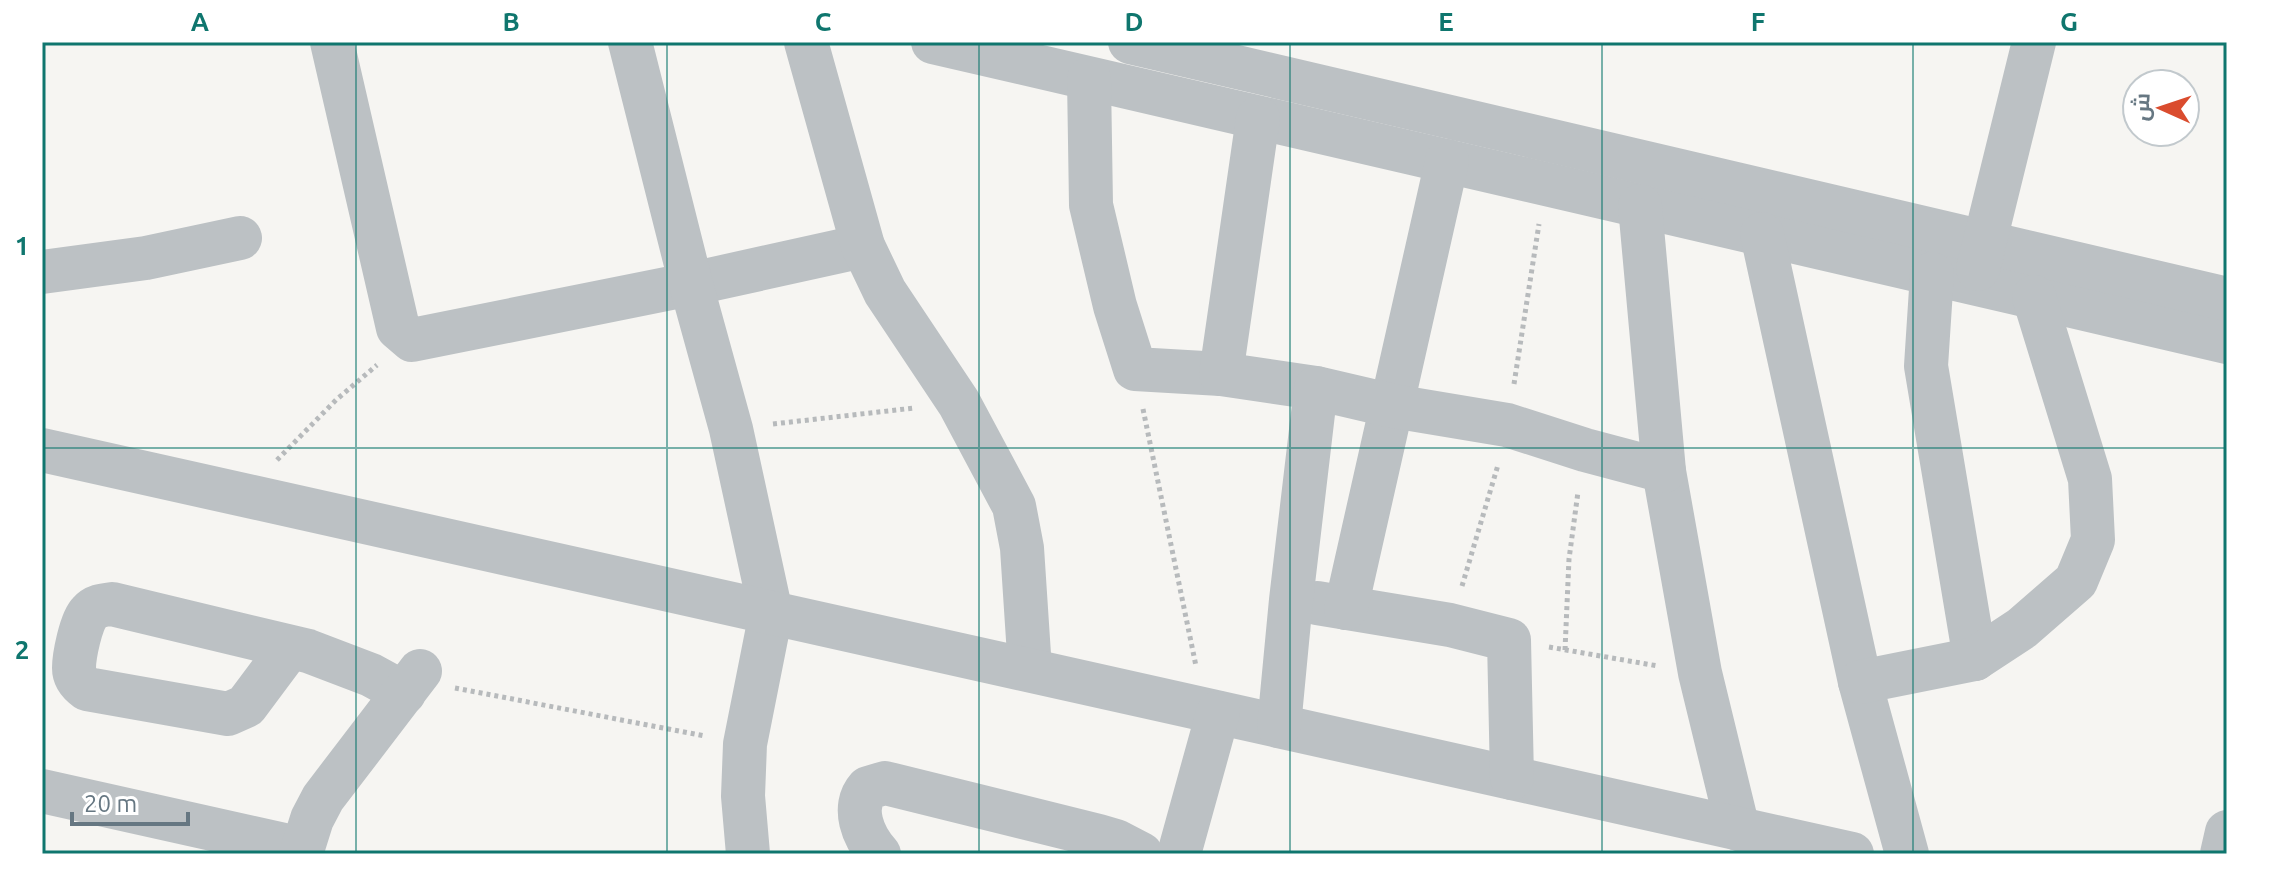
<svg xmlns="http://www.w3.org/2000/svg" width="2269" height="896" font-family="Ubuntu,Cairo,sans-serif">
<rect width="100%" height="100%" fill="#f6f5f2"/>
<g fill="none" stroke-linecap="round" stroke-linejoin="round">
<!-- path -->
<g stroke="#b7babc" stroke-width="5" stroke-dasharray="4 4" stroke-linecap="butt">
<path d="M1514,384L1539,224"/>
<path d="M1143,409L1196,666"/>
<path d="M773,424L914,408"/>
<path d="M277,460L336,400L377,365"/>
<path d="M1462,586L1498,465"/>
<path d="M1549,647L1658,666"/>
<path d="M1565,650L1569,559L1578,492"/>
<path d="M455,688L705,736"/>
</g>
<!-- minor -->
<g stroke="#bcc1c4" stroke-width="44">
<path d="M332,42L398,328L412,340L691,284L863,246"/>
<path d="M630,42L691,284L731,429L771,613L745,744L743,796L748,854"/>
<path d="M806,42L863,246L885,292L959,403L1014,506L1022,548L1030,670"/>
<path d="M933,42L2227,342"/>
<path d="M1130,42L2227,299"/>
<path d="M1089,79L1091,205L1115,306L1135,369L1221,374"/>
<path d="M1258,118L1221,374L1316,388"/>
<path d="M1640,206L1664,471L1700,673L1738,829"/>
<path d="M1762,234L1860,682L1907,854"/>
<path d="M1978,269L2034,42"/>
<path d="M42,272L146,258L240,238"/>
<path d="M1932,274L1926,366L1975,659"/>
<path d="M42,450L1852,854"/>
<path d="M1317,603L1450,625L1509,640L1512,778"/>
<path d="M1346,608L1447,161"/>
<path d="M290,647L246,706L228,714L87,689C80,684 74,677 74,668C74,656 81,621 89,613C95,606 103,605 112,604L308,651L371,675L404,693"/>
<path d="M1860,682L1975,659L2022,628L2076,581L2093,540L2090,479L2034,297"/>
<path d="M1279,726L1291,600L1316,388L1393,406L1507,425L1585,450L1664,471"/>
<path d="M42,791L302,849"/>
<path d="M301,854L312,819L323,798L420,671"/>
<path d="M879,854C863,837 851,807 868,788L885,783L1099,836L1116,841L1141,854"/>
<path d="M1179,854L1218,713"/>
<path d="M2222,854L2227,832"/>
</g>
</g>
<!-- grid -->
<path fill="none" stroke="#0f766e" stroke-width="2" stroke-opacity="0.55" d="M356,42V854M667,42V854M979,42V854M1290,42V854M1602,42V854M1913,42V854M42,448H2227"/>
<!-- border -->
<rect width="2269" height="896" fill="none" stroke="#ffffff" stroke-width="88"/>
<!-- north arrow -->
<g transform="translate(2161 108) rotate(273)"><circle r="38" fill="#ffffff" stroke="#c2c9cd" stroke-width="2"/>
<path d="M0-6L14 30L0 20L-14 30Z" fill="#da4c2e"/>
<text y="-12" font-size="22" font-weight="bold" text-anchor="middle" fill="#667782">ش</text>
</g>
<!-- scale -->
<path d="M72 812v12h116v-12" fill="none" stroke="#667782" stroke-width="4"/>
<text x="84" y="812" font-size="24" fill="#667782" stroke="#ffffff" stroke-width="6" paint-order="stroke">20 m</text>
<rect x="44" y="44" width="2181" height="808" fill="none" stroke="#0f766e" stroke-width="3"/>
<g font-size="26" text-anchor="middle" font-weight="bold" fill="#0f766e">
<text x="200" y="31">A</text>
<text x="511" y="31">B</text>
<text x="823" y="31">C</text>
<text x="1134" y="31">D</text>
<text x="1446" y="31">E</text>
<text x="1758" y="31">F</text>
<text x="2069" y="31">G</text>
<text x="22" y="255">1</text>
<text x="22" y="659">2</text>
</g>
</svg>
